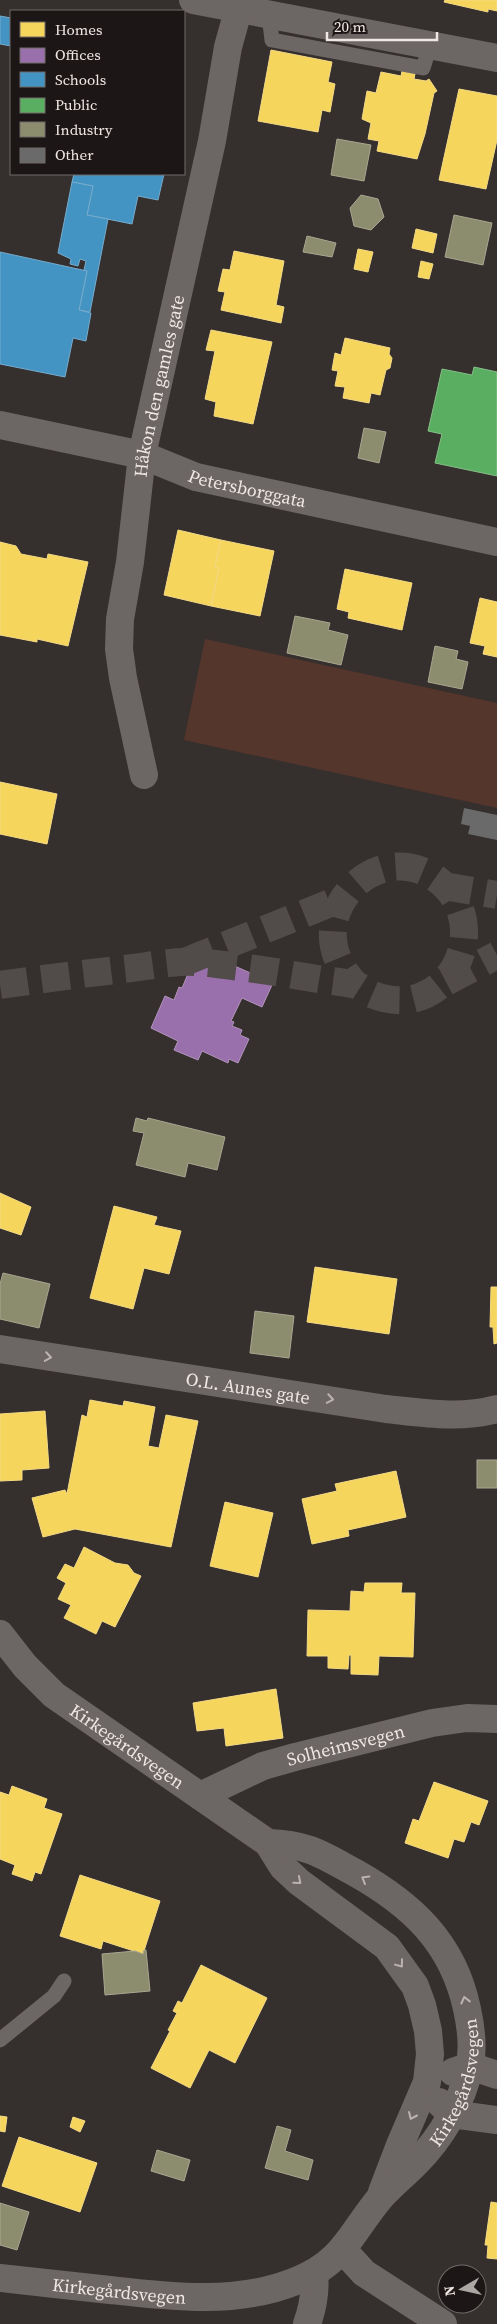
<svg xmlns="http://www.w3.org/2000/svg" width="497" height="2324" font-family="'Source Serif 4',serif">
<rect width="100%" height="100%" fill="#352f2e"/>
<!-- green -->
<path fill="#55362c" d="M205,639L497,703V808L184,740Z"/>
<!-- homes -->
<g fill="#f6d55c" stroke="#f4da85">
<path d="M445,0H497V11L488,9V12L444,2Z"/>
<path d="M271,50L332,62L328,82L335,84L330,112L322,110L318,132L258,121Z"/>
<path d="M402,71L415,74L414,79L426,81L429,79L437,91L434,93L425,134L417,159L377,151L379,141L368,139L371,123L362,119L367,91L376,93L381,72L401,76Z"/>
<path d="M459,89L497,96V140L486,189L439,180Z"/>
<path d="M416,229L437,234L433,253L412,248Z"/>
<path d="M358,249L373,252L368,272L354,269Z"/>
<path d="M234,251L284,261L276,305L284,307L281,323L221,310L225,292L218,291L223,269L230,270Z"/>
<path d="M421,261L433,264L429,279L418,277Z"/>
<path d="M211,330L272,342L253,424L214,416L216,402L205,399L215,351L206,350Z"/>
<path d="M345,338L390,348L389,354L392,358L390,368L386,370L380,395L371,393L369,403L343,398L345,387L335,386L338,371L332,370L335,353L341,355Z"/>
<path d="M178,530L221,540L215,567L219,568L211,606L164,595Z"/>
<path d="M221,540L274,551L260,616L211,606L219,568L215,567Z"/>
<path d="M0,542L16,546L21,554L47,559L48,554L88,562L68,646L37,639V642L0,635Z"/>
<path d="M345,569L412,583L402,630L348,618L349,612L337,609Z"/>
<path d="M480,598L497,602V657L483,654L485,646L470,643Z"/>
<path d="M0,782L57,794L47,844L0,834Z"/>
<path d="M0,1193L31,1207L21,1235L0,1228Z"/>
<path d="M114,1206L157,1217L154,1225L181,1231L169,1274L144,1268L133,1309L90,1298Z"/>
<path d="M315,1267L397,1279L389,1334L307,1322Z"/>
<path d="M491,1287H497V1343L494,1344L493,1327H490Z"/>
<path d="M90,1400L123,1406L124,1401L155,1407L148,1446L159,1448L166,1415L198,1421L171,1547L75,1529L43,1537L32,1498L65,1490L67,1494L82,1415L87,1417Z"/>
<path d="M45,1411L49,1468L22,1470V1480L0,1481V1414Z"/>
<path d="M396,1471L406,1517L348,1530L349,1536L312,1544L302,1499L337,1491L335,1484Z"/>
<path d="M225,1502L273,1513L258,1577L210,1566Z"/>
<path d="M84,1547L115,1563L128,1565L134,1573L141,1576L115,1627L102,1621L96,1634L64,1618L71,1605L58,1599L66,1583L57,1578L65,1564L74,1568Z"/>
<path d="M365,1583H402L401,1593H415L413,1657L379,1656L378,1675L351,1674V1655H349L348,1669L328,1668V1656H307L308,1610L350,1611L351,1591L364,1592Z"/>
<path d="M276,1689L283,1738L226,1746L224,1728L197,1731L193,1703Z"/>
<path d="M434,1782L488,1801L479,1825L471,1822L464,1842L454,1839L448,1858L405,1843L413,1819L419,1821Z"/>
<path d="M12,1786L47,1799L44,1808L62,1814L41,1874L35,1872L32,1881L12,1874L15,1865L0,1859V1792L9,1795Z"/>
<path d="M80,1875L160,1901L143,1954L103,1941L101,1949L60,1936Z"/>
<path d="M201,1965L267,1998L235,2063L209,2050L190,2088L151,2068L170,2031L168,2030L177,2013L173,2011L178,2001L182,2003Z"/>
<path d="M0,2116L7,2117L5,2132L0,2131Z"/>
<path d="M73,2117L85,2121L80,2132L70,2127Z"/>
<path d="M19,2137L97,2163L80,2212L2,2186Z"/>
<path d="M491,2202L497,2203V2259L487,2258L488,2245H485Z"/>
</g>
<!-- offices -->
<path fill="#9970ab" stroke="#b294bc" d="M196,949L255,975L254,977L272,985L262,1007L242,998L231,1021L234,1022L232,1026L242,1030L240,1035L249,1039L238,1063L229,1059L228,1063L202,1051L198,1060L174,1050L178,1041L151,1028L165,996L174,1000L179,987L182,988L193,962L191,961Z"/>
<!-- schools -->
<g fill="#4393c3" stroke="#76accd">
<path d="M0,16L11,18V46L0,44Z"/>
<path d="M74,174H164L158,200L138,196L132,224L87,215L93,186L72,182Z"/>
<path d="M72,182L93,186L87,215L108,219L90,312L79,310L87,271L84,270L86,261L80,259L78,266L70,264L71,259L58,253Z"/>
<path d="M0,252L87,271L79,310L91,313L86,341L73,338L65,377L0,364Z"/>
</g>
<!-- public -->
<path fill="#5aae61" stroke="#86bf88" d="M474,367L497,372V476L435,463L442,434L428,431L442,369L472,375Z"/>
<!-- industry -->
<g fill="#8c8c6e" stroke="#a9a791">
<path d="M337,139L371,145L364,181L331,175Z"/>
<path d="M361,195L378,199L384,217L371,230L354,226L350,208Z"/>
<path d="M454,215L492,223L483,265L445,257Z"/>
<path d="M307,236L336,243L332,257L303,252Z"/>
<path d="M364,428L386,432L379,463L358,458Z"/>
<path d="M295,616L330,623L328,630L348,635L341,665L287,653Z"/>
<path d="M435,646L458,651L456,659L468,662L462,689L428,682Z"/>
<path d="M136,1118L147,1121L148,1118L225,1137L217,1170L188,1163L185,1177L136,1165L144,1133L133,1131Z"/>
<path d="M3,1273L50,1284L39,1328L0,1319V1284Z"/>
<path d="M255,1311L294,1316L289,1358L250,1353Z"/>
<rect x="477" y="1460" width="20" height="28"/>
<path d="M144,1950H146L150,1991L105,1995L102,1954L135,1951L143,1954Z"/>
<path d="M277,2126L291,2130L285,2151L313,2160L308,2180L265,2168Z"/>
<path d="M157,2150L190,2160L184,2181L151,2171Z"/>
<path d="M0,2203L29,2212L17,2250L0,2245Z"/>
</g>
<!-- building -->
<path fill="#6a6a6a" d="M464,808L497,815V840L468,834L470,826L461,824Z"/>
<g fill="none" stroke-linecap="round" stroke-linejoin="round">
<!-- primary-tunnel -->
<g stroke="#514b49" stroke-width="28" stroke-dasharray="28 14" stroke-linecap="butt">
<path d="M444,886L497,895"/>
<path d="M187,961L343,898"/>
<path d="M446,982L497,955"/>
<path d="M0,985C41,979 83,974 124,969C143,967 163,963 182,962C201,961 222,965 240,967C266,970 292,975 318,979C330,981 344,982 356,985C361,987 365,991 369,993C381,999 395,1001 407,1000C461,992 483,924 445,886C382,825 288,920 357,986"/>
</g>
<!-- service -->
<g stroke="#6c6664" stroke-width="15">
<path d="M269,15L272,40L423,68L430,46"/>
<path d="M0,2040L54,1996L64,1981"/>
</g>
<!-- minor -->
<g stroke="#6c6664" stroke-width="28">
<path d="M193,0L497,58"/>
<path id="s1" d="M0,425L142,455L196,477L497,542"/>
<path id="s2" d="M144,775L123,678L119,649L120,619L130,562L142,455L212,141L228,47L241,0"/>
<path id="s3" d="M0,1349L386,1409C424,1413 460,1419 497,1409"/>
<path id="s4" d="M200,1796L263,1766L295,1757L432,1723L467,1718L497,1719"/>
<path d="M343,2250L364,2273L443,2324"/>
<path d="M307,2324C313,2307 316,2291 314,2273"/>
</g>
<!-- tertiary -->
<g stroke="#6c6664" stroke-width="28">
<path id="s5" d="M0,1634L25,1666L54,1695L268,1843L283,1867L299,1882L387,1947L415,1986L422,2005L428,2031L430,2054L427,2082L400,2145L382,2192"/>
<path d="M453,2072L470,2066L497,2075"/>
<path d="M439,2102L451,2114L497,2120"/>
<path id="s6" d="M0,2278C37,2282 73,2286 110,2290C172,2297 237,2305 296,2281C344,2262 350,2234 380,2198C391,2186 404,2175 416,2163C441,2138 462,2103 469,2068C474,2049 471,2027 467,2009C453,1942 411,1904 354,1872C321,1854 307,1844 268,1843"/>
</g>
</g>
<!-- one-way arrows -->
<defs><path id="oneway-chevron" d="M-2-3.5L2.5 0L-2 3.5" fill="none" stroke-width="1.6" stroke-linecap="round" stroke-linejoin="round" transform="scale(1.25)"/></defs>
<g stroke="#bab3b1">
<use href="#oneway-chevron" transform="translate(48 1357) rotate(9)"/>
<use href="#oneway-chevron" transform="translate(330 1399) rotate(10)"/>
<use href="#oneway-chevron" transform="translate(365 1879) rotate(-150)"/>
<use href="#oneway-chevron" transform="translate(298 1881) rotate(40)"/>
<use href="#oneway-chevron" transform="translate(400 1964) rotate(53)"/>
<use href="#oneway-chevron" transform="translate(465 2000) rotate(-104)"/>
<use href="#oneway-chevron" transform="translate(412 2116) rotate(114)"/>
</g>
<g text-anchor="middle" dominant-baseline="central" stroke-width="5" stroke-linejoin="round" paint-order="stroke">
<!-- street labels -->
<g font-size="18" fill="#eee7e4" stroke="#1c1716">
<text stroke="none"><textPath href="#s2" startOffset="395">Håkon den gamles gate</textPath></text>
<text stroke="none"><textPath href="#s1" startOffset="256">Petersborggata</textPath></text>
<text stroke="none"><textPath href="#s3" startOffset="251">O.L. Aunes gate</textPath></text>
<text stroke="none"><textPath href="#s4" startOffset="155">Solheimsvegen</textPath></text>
<text stroke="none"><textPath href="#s5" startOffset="171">Kirkegårdsvegen</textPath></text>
<text stroke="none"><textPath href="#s6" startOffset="562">Kirkegårdsvegen</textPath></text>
<text stroke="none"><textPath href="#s6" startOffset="120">Kirkegårdsvegen</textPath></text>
</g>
</g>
<!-- legend -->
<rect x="10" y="10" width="175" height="165" fill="#1c1716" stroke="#706a68"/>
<rect x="20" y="22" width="25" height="15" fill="#f6d55c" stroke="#706a68"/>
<text x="55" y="35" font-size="15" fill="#eee7e4">Homes</text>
<rect x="20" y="48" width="25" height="15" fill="#9970ab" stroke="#706a68"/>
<text x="55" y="60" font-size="15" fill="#eee7e4">Offices</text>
<rect x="20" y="72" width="25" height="15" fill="#4393c3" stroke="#706a68"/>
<text x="55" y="85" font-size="15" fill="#eee7e4">Schools</text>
<rect x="20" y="98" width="25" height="15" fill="#5aae61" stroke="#706a68"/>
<text x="55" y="110" font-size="15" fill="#eee7e4">Public</text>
<rect x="20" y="122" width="25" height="15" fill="#8c8c6e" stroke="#706a68"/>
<text x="55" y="135" font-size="15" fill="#eee7e4">Industry</text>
<rect x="20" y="148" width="25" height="15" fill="#6a6a6a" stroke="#706a68"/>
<text x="55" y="160" font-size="15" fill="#eee7e4">Other</text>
<!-- north arrow -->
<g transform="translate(462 2289) rotate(261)"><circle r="24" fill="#1c1716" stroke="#706a68"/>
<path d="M0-4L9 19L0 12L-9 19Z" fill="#ada7a4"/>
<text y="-8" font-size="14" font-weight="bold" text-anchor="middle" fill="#eee7e4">N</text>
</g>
<!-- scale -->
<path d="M327 32v8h110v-8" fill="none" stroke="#eee7e4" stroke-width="2.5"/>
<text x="334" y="32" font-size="15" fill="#eee7e4" stroke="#1c1716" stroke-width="4" paint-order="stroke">20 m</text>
</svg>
